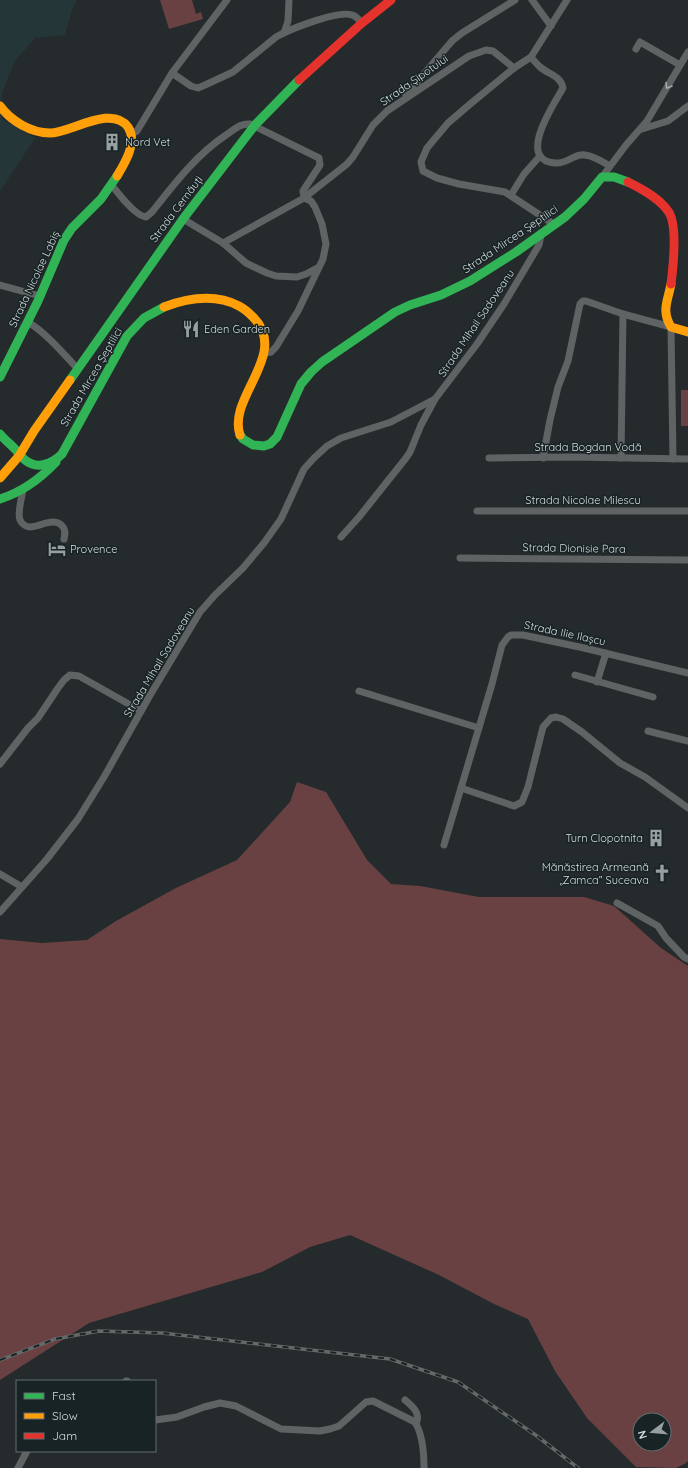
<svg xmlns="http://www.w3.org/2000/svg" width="688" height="1468" font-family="Quicksand,sans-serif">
<rect width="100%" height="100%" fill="#252b2c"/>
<!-- built -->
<path fill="#253639" d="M0,0H77L72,10L65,35L35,38L14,62L2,93V119L35,138L0,191Z"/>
<!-- green -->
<g fill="#6a4143" fill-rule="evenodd">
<path d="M160,0H192L196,14L201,12L203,19L169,29Z"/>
<rect x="681" y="390" width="7" height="36"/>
<path d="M297,782L326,792L367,860L391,884L420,886L479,897H584L614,906L661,948L688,966V1461L686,1463L676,1468L636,1467L587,1418L555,1371L528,1319L494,1304L439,1275L350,1235L310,1247L262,1272L89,1323L0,1380V939L42,943L87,940L116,921L176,888L237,860L290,802ZM640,1420H664V1444H640Z"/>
</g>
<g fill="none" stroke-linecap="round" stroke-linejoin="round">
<!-- street -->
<g stroke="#606363" stroke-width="7">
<path d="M532,0L551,26"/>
<path d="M284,33L288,21L289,0"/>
<path d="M636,49L640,42L680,65"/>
<path d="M531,57C534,61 537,64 540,67C548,74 561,76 563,88C554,104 515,161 556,163C567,164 575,153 585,155C594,156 603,162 610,166"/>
<path d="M172,73L191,86L198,88L205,85L233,72L276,37C290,29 338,10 352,15C356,16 359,20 362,23"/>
<path d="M406,95L452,41L462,33L515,0"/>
<path d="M642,129L668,121L688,106"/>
<path d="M131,134L137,131L172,73L227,0"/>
<path d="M602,177L626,145L647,121L688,52"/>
<path d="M111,184C118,193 135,216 146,217L152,212C174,184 196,155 226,135C234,130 240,123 250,124L319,158L320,165L303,191L304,198"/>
<path d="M511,195L524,174L540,156"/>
<path d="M183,219L223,243L246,263L267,273L276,276L297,277L306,274L319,267"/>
<path d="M555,225L505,192L459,184L437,178L423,171L421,162L427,148L448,123L469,105L514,68L531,57L567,0"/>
<path d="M223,243L304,198L347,164L353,157L373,125L387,111L469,56L486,50L493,51L514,68"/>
<path d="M0,285L40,296"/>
<path d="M28,322C47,334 62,352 77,368"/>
<path d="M265,353L271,352L276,347L298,311L323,259L326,244L322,224L315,207L311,201L304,198"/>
<path d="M489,458L570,457L688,459"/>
<path d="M543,458L550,420L558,387L568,361L580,304L583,301H586L623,314L671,327L673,459"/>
<path d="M621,458L623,314"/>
<path d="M23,489C22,498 17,512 20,520C22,524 26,527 30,527C40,527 55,516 63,527C66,531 65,534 64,539"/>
<path d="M477,511H688"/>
<path d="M341,537L359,517L406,458L410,452L421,425L435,399L477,344L504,304L539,245L541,235"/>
<path d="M460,558L688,560"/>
<path d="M575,675L653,697"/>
<path d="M597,682L606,653"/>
<path d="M359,691L479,728"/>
<path d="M648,731L688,741"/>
<path d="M0,764L28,728L38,718L58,688L64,680L70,675L79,676L141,711"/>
<path d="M461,788L514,806L522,802L528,787L543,727L551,718L556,717L563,719L582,732L620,763L645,777L688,808"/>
<path d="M444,845L492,684L502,645L508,637L511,635H523L584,648L688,673"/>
<path d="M0,874L22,887"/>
<path d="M617,903L658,926L666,938L684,957L688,959"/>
<path d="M0,912L47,859L78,819L104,777L149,697L200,612L215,595L243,568L264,543L281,519L304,469L314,458L327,446L341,438L391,422L435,399"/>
<path d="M126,1381H127"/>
<path d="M405,1400C413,1407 421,1413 416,1424"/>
<path d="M155,1420L177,1417L204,1407L220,1403L236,1406L281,1429L320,1431L330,1429L339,1426L366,1402L373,1401L415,1422C423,1435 424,1453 424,1468"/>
<path d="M18,1468L27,1451"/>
</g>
<!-- fast -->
<g stroke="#30b455" stroke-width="9">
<path d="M0,377L38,301L64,240L72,228L101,199L117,176"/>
<path d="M70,380L183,219L255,125L299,80"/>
<path d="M0,434C4,439 9,443 14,448C18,452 20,456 25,460C37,470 52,464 62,454L127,336L144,318L164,307"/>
<path d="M240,435L243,439L253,445L264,446L270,444L277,437L301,384L311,372L322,362L395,312L410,305L441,295L470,281L516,252L565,217L584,199L602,177H614L628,182"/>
<path d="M0,499C22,492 40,479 56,462"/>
</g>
<!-- slow -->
<g stroke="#ff9f0a" stroke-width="9">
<path d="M0,106C11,121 31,133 50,133C70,133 112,104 128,127C138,142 125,163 117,176"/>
<path d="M671,284C668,301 661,310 671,327L688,332"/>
<path d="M164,307C188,298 216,294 239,306C245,309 249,313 253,317C290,354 227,397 240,435"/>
<path d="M0,478L19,456L34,431L70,380"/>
</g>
<!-- jam -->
<g stroke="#e5322d" stroke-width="9">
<path d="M299,80L362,23L391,0"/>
<path d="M628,182C642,189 659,198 668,211C678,224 673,268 671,284"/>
</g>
<!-- rail casing -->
<g stroke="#666868" stroke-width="3.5">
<path id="rail" d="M0,1360L55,1339L99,1331L162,1333L390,1359L458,1382L537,1436L578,1468"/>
</g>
<!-- rail -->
<use href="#rail" stroke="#182325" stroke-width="2" stroke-dasharray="6" stroke-linecap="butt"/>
</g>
<!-- one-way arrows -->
<defs><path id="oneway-chevron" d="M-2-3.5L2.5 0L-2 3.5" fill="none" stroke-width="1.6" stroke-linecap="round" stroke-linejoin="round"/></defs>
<use stroke="#a6acad" href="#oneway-chevron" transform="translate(668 86) rotate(121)"/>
<!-- icons -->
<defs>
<g id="building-bare" transform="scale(1.38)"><path d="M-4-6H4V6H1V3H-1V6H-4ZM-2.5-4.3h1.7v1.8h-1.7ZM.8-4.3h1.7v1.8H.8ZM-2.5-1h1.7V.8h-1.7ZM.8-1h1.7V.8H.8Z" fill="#979fa0" stroke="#182325" stroke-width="2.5" paint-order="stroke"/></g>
<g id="restaurant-bare" transform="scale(1.38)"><path d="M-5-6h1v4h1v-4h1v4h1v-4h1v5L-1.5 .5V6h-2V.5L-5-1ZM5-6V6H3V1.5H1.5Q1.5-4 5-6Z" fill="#979fa0" stroke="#182325" stroke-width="2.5" paint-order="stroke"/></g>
<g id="hotel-bare" transform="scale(1.38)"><path d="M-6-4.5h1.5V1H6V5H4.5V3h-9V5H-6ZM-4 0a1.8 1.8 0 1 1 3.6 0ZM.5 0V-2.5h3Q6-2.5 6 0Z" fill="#979fa0" stroke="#182325" stroke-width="2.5" paint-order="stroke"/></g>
<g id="church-bare" transform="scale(1.38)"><path d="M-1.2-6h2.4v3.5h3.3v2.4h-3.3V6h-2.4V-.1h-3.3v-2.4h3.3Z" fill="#979fa0" stroke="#182325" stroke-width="2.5" paint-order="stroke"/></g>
</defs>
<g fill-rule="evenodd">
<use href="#building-bare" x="112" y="142"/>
<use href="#restaurant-bare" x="191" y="329"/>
<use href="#hotel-bare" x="57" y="549"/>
<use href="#building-bare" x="656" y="838"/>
<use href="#church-bare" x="662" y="873"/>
</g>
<g text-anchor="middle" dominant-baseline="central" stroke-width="3" stroke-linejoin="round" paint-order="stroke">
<!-- street labels -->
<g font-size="11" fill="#d5ddde" stroke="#182325">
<text transform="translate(414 80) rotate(-35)">Strada Șipotului</text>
<text transform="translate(176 209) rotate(-53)">Strada Cernăuți</text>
<text transform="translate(510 239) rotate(-34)">Strada Mircea Șeptilici</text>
<text transform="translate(34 279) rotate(-65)">Strada Nicolae Labiș</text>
<text transform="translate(476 323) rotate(-56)">Strada Mihail Sadoveanu</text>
<text transform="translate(91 377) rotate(-60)">Strada Mircea Șeptilici</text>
<text x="588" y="447">Strada Bogdan Vodă</text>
<text x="583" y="500">Strada Nicolae Milescu</text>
<text transform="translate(574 548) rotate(1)">Strada Dionisie Para</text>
<text transform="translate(565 633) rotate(12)">Strada Ilie Ilașcu</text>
<text transform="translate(159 662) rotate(-59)">Strada Mihail Sadoveanu</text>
</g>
<!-- poi labels -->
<g font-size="11" fill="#d5ddde" stroke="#182325" text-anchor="start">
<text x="125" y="142">Nord Vet</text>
<text x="204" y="329">Eden Garden</text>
<text x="70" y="549">Provence</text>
<text x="643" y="838" text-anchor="end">Turn Clopotnita</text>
<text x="649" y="867" text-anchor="end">Mănăstirea Armeană<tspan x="649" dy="13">„Zamca” Suceava</tspan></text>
</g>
</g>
<!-- legend -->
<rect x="16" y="1380" width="140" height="72" fill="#182325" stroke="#646d6f"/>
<rect x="24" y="1393" width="20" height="6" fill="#30b455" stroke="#646d6f"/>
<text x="52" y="1400" font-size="12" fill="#d5ddde">Fast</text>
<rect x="24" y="1413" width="20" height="6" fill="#ff9f0a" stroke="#646d6f"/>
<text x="52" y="1420" font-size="12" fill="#d5ddde">Slow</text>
<rect x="24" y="1433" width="20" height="6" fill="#e5322d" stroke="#646d6f"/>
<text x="52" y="1440" font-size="12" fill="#d5ddde">Jam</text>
<!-- north arrow -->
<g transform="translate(652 1432) rotate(254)"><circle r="19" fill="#182325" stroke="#646d6f"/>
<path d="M0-3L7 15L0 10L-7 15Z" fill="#979fa0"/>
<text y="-6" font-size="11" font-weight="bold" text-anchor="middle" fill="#d5ddde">N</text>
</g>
</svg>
